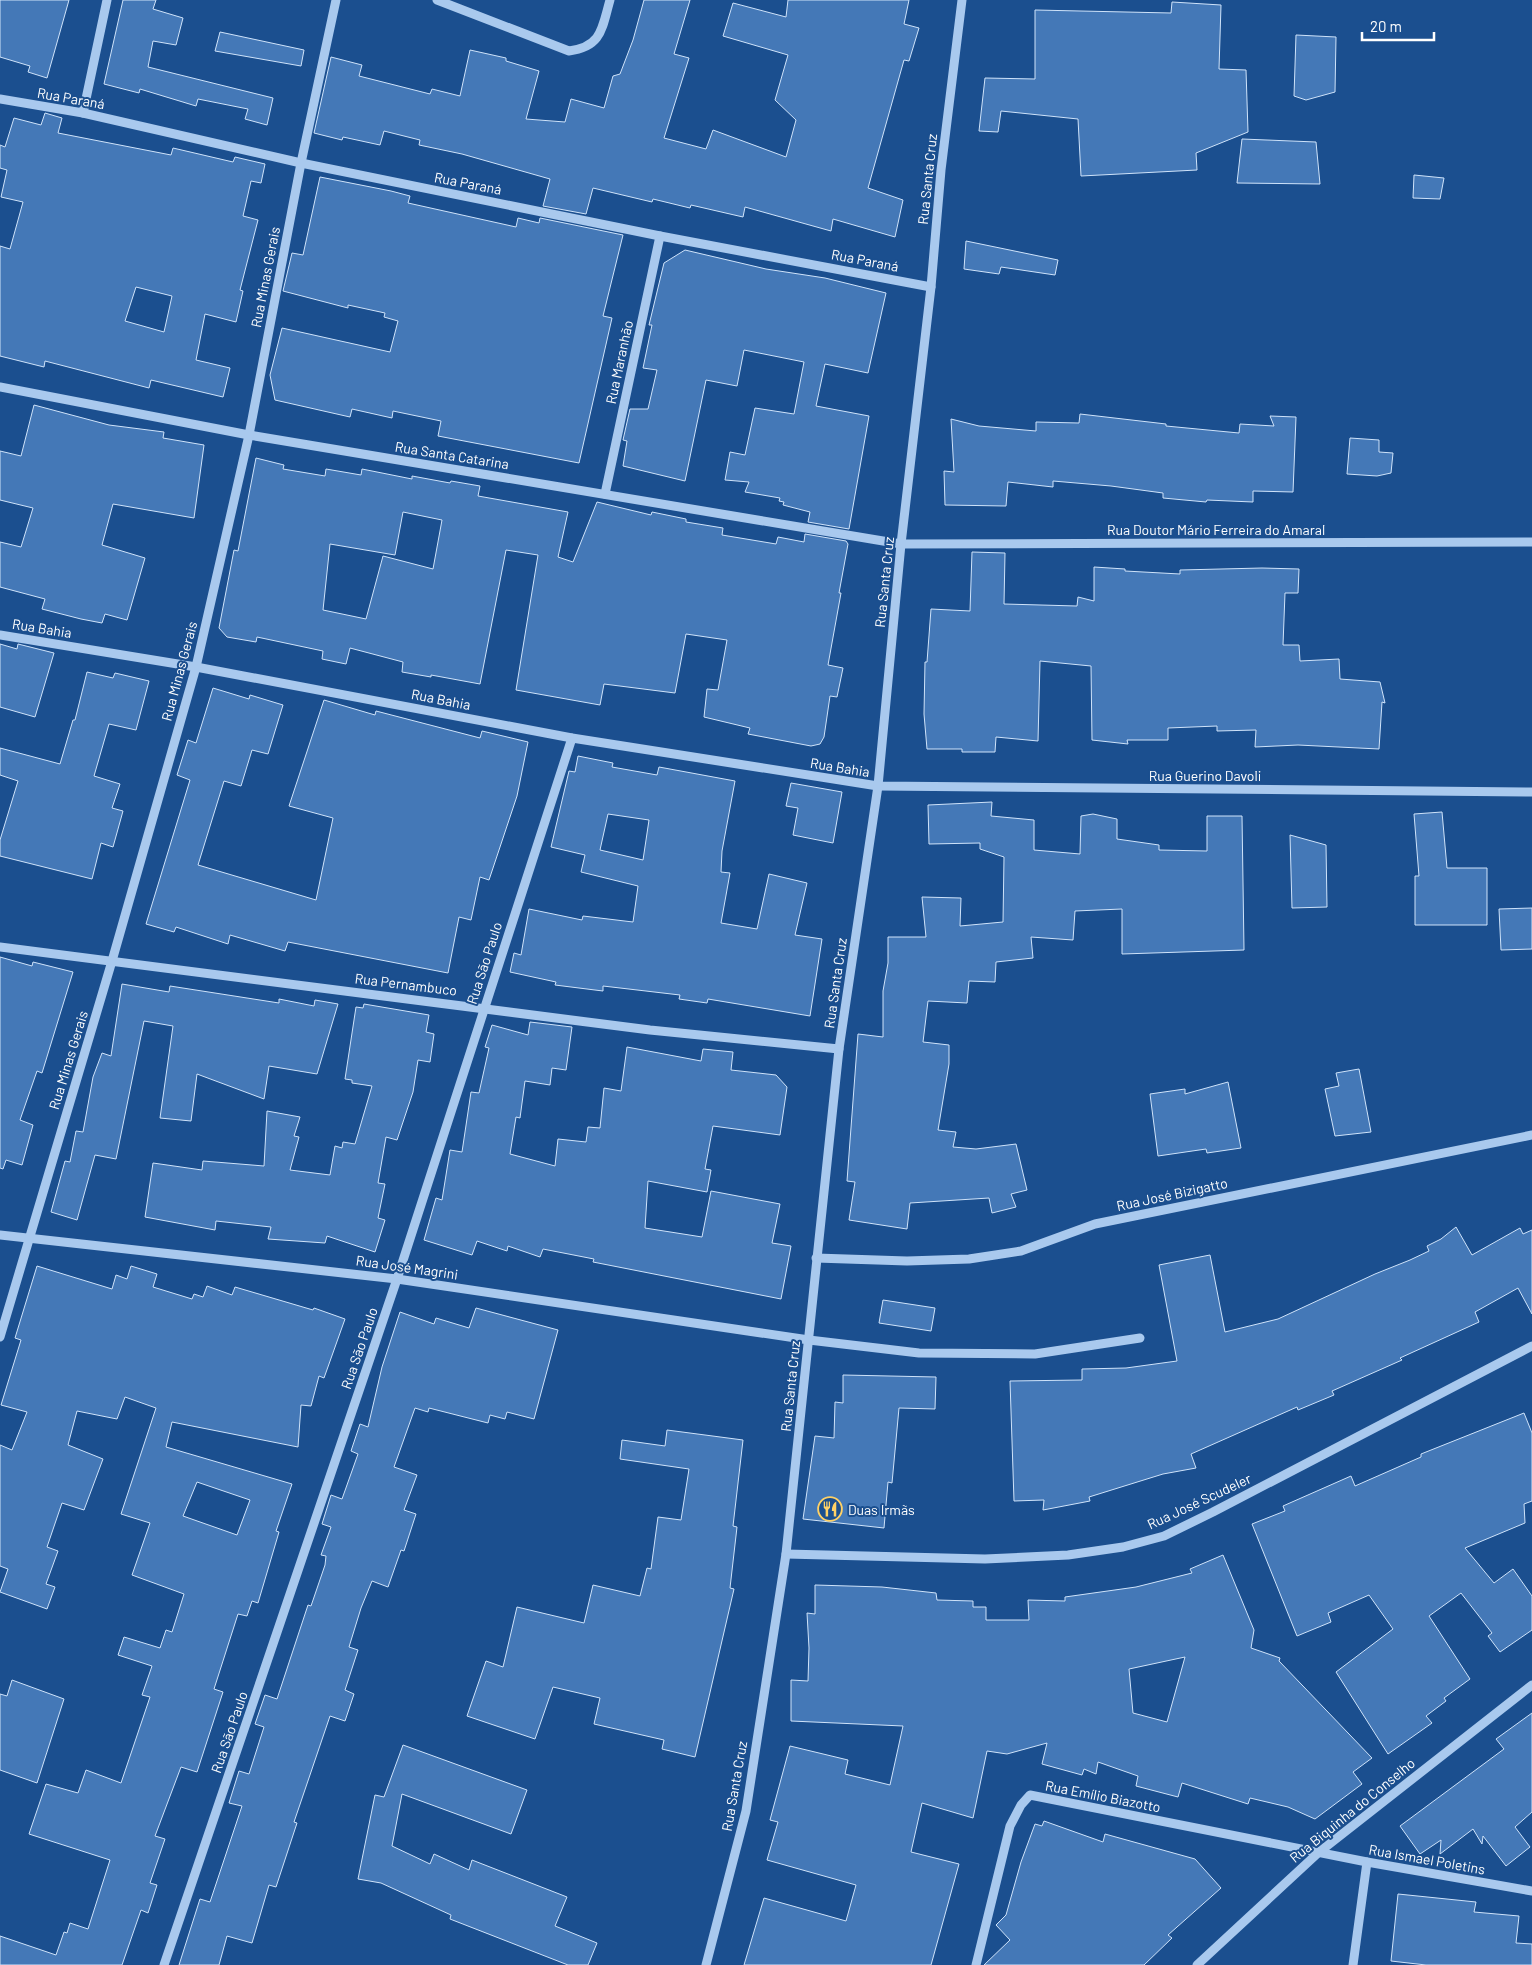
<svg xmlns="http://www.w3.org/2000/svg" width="1532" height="1965" font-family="Barlow,sans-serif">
<rect width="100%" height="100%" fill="#1b4f8f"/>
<!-- building -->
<g fill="#4478b7" stroke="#cfe3fa" fill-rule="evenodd">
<path d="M0,0H69L47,78L28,72L30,66L0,57Z"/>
<path d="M123,0H156L153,9L183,18L176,45L153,41L148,67L273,98L267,125L245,119L248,109L198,99L196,106L140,89L139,93L104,84Z"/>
<path d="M644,0H690L674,54L689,58L664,138L706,149L713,130L786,157L796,120L775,100L788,55L723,36L733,3L786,17L788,0H909L904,24L919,28L909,61L904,60L868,188L903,200L895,237L833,219L831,231L745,207L743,217L691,205L690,208L653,199L652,202L593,188L586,214L543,206L550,179L462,154L419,145L420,140L384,131L380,145L343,137L342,140L314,133L331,57L362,65L359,76L430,94L432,89L460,96L470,50L506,58V61L539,71L526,119L565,122L571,99L604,108L613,76L620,74L633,40Z"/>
<path d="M1172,2L1221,5L1219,69L1246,70L1248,132L1196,153L1197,170L1081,176L1078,119L1001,111L998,132L979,131L985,78L1035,79V10L1171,13Z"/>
<path d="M220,32L304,50L301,66L215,51Z"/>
<path d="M1296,35L1336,37L1335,92L1306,100L1294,96Z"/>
<path d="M45,113L62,118L58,133L171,155L173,148L233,162L235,157L265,164L261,183L251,181L243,216L258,220L240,290L243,291L236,322L205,314L196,360L230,368L223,397L151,380L149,388L45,361L44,367L0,356V246L10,249L23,202L1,197L7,170L0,168V145L5,147L14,118L41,125ZM136,287L172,296L164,332L125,321Z"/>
<path d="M1242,139L1316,142L1320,184L1237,183Z"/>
<path d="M1414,175L1444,178L1440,199L1413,198Z"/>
<path d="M320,177L391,191L410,196L408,203L516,227L518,218L539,223L540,218L623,235L603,316L612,318L579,463L438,436L441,421L393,411L392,418L352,409L350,417L275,400L270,375L282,328L390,352L398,321L384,317L385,313L348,305V308L283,291L292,253L303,255Z"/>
<path d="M966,241L1058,260L1055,275L1001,267L999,274L964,269Z"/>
<path d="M685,250L766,269L825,278L886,293L868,373L825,364L816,406L869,416L849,529L808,522L810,512L783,505L784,502L779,501L780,498L745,492L749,482L725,480L730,452L745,455L755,408L794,414L804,362L744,350L737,386L706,380L685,481L623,466L627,441L623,440L630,409H648L657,370L643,368L652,325H649L664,263Z"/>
<path d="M34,405L109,425L164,432L163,438L204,445L194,518L113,504L102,545L145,558L127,620L105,614L102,623L81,619L42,609L45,599L0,587V542L21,547L33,508L0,500V451L21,456Z"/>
<path d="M1080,414L1166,424V426L1239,433L1240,424L1274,426L1270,416L1296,417L1293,492L1253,491V502L1207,500L1206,502L1163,498V493L1111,486L1053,481V487L1008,482L1006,506L945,505L944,471L954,472L951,419L979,426L1036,431V422L1079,423Z"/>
<path d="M1350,438L1379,440V452L1393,453L1391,473L1377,476L1347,474Z"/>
<path d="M256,458L284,465L283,469L325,476L326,469L361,475L362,469L412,479V476L450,483L451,481L480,486L478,496L568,512L558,557L573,562L597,502L651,515L652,512L686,519V522L723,528L722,535L776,544L778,537L804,542L805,534L846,541L848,544L839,593H841L828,665L843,668L837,697L830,696L824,737L820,744L811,746L748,734L750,728L704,717L707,689L718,690L727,640L686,634L675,693L604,684L600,705L516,690L538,555L506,550L480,684L431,675V677L402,672L403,662L350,648L346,664L322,659L323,651L257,637L256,642L227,637L219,628L234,550L238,551ZM403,512L442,520L433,569L383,556L366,619L323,610L330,544L395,555Z"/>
<path d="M972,552L1005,553L1004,604L1077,606L1078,597L1094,601V567L1125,569V571L1180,574V570L1262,568L1299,569L1298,593H1285L1283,645H1299L1300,661L1339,659L1340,679L1380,682L1385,703L1382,702L1379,749L1298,745L1255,747L1256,730L1217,731V726L1168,728V740H1127L1128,744L1092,740L1091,666L1040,661L1038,741L996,737L995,752H962V749H927L924,714L925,662H927L931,609L970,611Z"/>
<path d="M0,644L17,649L18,644L54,653L35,717L0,707Z"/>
<path d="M87,672L113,678L115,673L149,681L136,730L109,724L94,776L120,784L112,808L123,811L113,847L101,843L92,879L0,856V840L18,781L0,775V748L60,764L73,720H75Z"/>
<path d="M213,688L249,699L250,695L283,705L268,754L252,750L241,786L224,781L198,865L316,900L333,818L289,806L324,700L375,715L376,711L480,738L482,731L528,742L517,796L489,880L480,877L471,920L459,917L448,973L288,942L285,951L230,935L228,944L176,927L174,932L146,924L190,780L177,775L188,740L196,743Z"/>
<path d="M578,756L613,763L612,767L657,775L659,767L735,781L722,851L721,872L730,873L721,923L757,929L769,874L807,883L795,935L822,939L810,1016L708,999L707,1003L679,999L680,995L603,986V991L555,985L556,982L510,972L514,953L521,955L529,909L582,920L583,916L633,922L638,886L581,872L585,855L551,847L569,771L575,772ZM608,814L649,820L643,860L600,850Z"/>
<path d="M791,783L842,792L833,843L793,835L798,808L786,806Z"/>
<path d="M992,802L991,816L1034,820V850L1080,854L1081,816L1093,814L1117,819V839L1159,845V850L1207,851V816H1242L1244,950L1122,954V909L1075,911L1073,940L1031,937L1033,958L996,962L995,982L969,981L967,1003L928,1001L923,1042L949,1045V1064L938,1130L956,1132L953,1147L976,1149L1016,1144L1027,1190L1011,1194L1016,1207L992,1213L989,1198L910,1203L907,1229L849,1220L855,1182L847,1181L858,1034L883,1037V991L888,963V937H926L922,897L961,898L960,926L1003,922L1004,857L980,849V843L929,844L928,805Z"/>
<path d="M1442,812L1447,868H1487V925H1415V876H1419L1414,814Z"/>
<path d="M1290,835L1326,845L1327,907L1292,908Z"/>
<path d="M1532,908V949L1501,950L1499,909Z"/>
<path d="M0,957L32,966L33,962L73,972L42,1073L37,1071L20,1120L33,1125L22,1165L6,1160L3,1169L0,1168Z"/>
<path d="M122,984L169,992L170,986L279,1003V999L314,1006L315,1000L338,1004L317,1074L269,1066L264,1099L197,1074L191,1121L160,1118L173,1026L144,1021L116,1159L95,1155L77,1220L51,1212L65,1161L70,1162L76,1131L83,1132L93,1077L102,1053L111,1056Z"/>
<path d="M364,1004L429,1015L426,1032L434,1034L430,1062L418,1060L413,1092L397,1140L386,1137L378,1183L385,1184L378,1218L385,1220L375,1252L327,1236L325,1243L268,1239L271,1227L216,1221L215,1230L145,1217L153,1163L202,1170L203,1161L264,1166L267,1111L300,1117L294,1136L299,1137L290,1170L330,1175L335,1146L342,1148L343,1142L355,1144L372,1086L352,1083V1080L345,1079L356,1007L363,1008Z"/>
<path d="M530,1022L572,1027L566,1070L552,1068L550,1085L525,1081L520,1118L516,1117L510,1154L555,1166L558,1139L586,1142L588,1127L600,1128L604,1088L621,1091L627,1047L701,1061L703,1049L733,1052L731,1070L776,1075L787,1087L780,1135L713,1126L705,1169L711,1170L707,1192L648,1181L645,1228L702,1237L711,1191L780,1204L772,1243L791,1246L781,1299L593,1262L594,1259L543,1249L540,1257L508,1246L507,1251L477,1241L472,1255L424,1240L436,1198L442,1200L450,1150L462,1152L471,1092L479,1093L489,1048L485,1047L492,1025L528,1035Z"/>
<path d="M1359,1069L1371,1132L1335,1136L1325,1089L1339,1086L1336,1073Z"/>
<path d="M1228,1082L1241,1148L1207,1153L1206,1149L1158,1156L1150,1094L1185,1089V1094Z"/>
<path d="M1456,1227L1472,1255L1520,1228L1523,1234L1532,1230V1314L1518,1288L1475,1312L1479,1322L1400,1358L1402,1360L1332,1391L1334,1395L1298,1410L1297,1407L1191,1454L1196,1468L1163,1474L1089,1497L1090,1501L1043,1510L1044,1500L1014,1501L1010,1381L1082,1380V1369L1126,1368L1177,1361L1159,1265L1210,1255L1225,1332L1278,1319L1375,1274L1410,1260L1429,1251L1427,1246L1441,1239Z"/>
<path d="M37,1266L112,1289L116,1275L127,1279L131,1266L157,1274L153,1287L192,1299L194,1294L203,1297L207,1286L232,1295L235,1287L313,1310L314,1308L345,1319L324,1378L319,1376L311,1406L301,1405L298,1447L172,1422L166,1447L292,1484L276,1531L279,1532L258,1603L252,1601L247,1616L238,1614L214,1689L223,1692L197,1772L181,1767L155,1836L165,1839L150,1883L157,1885L148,1913L141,1910L122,1965H0V1936L56,1955L64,1932L67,1933L70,1923L88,1929L110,1860L29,1834L46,1784L78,1793L86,1770L121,1783L150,1697L142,1695L152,1666L118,1655L124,1637L160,1648L166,1630L172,1632L184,1594L132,1575L150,1523L121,1514L156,1408L125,1397L117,1419L77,1411L68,1445L103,1459L84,1510L62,1503L47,1547L58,1551L46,1584L55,1587L47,1609L0,1592L8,1569L0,1566V1445L12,1450L27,1412L1,1405L21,1340L15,1338ZM197,1482L250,1500L237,1535L183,1516Z"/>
<path d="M883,1300L935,1308L931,1331L879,1323Z"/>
<path d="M476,1308L558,1330L534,1419L507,1412L505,1419L490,1415L488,1423L429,1408L428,1412L415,1408L394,1467L417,1475L404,1510L416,1514L404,1551L401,1550L388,1587L372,1581L361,1608L349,1647L358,1650L345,1690L354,1694L345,1721L330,1716L294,1822L297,1823L276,1887L269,1885L252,1943L227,1936L219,1965H179L200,1899L210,1902L242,1806L229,1803L239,1771L249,1774L264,1727L255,1724L265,1695L277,1699L308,1605L311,1606L325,1565L326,1556L321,1555L331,1527L322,1524L331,1495L342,1499L358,1454L351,1451L360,1424L368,1427L382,1367L400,1312L434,1324L436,1318L469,1328Z"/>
<path d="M843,1375L936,1377L935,1409L899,1408L892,1483L888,1482L884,1528L803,1519L815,1436L834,1438L835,1402L843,1403Z"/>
<path d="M1524,1413L1532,1433V1501L1524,1504L1525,1523L1465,1548L1494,1583L1513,1569L1532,1596V1630L1500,1652L1488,1636L1492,1633L1461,1593L1429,1616L1470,1679L1444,1698L1446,1701L1426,1716L1432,1723L1388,1754L1336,1672L1393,1629L1369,1595L1328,1613L1331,1622L1297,1636L1252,1524L1285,1511L1283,1506L1351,1476L1355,1486L1421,1457V1454Z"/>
<path d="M667,1430L743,1440L733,1526L737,1527L730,1588L734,1589L695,1757L662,1749L664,1740L594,1724L600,1698L553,1687L535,1739L467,1716L486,1661L503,1667L517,1607L584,1623L593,1585L640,1596L647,1568L651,1569L658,1517L681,1520L689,1469L620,1459L622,1440L665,1446Z"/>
<path d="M1223,1555L1254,1630L1251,1648L1280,1658L1279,1661L1372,1758L1353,1772L1362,1784L1315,1819L1288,1807L1250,1798L1248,1804L1182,1783L1178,1797L1136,1786L1138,1776L1098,1762L1096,1774L1084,1769L1082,1775L1042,1764L1047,1743L1007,1754L987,1751L973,1818L922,1803L911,1852L959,1864L931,1965H744L764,1898L846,1921L856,1885L767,1860L778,1822L770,1820L790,1746L848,1760L845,1774L890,1785L903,1726L791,1721V1680L808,1681L809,1648L807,1613L815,1614V1585L882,1587L936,1593L937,1600L973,1601V1607H986V1620H1029L1028,1600L1065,1601V1597L1136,1587L1192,1573L1190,1569ZM1185,1657L1167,1722L1133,1713L1129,1669Z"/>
<path d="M12,1680L64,1699L37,1783L0,1770V1694L7,1696Z"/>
<path d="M1532,1713V1812L1515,1827L1530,1847L1506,1866L1483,1836L1482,1844L1473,1829L1440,1854L1441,1840L1420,1854L1400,1826L1504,1749L1496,1739Z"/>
<path d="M403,1745L527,1790L511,1834L402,1794L392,1846L430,1864L434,1854L469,1870L472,1860L567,1897L555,1926L597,1943L588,1965H568L450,1919L451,1915L381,1883L358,1879L375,1795L384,1797Z"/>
<path d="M1044,1821L1103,1842L1105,1834L1195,1859L1221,1888L1168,1935L1172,1938L1144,1965H984L1010,1940L996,1925L1006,1915L1021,1862L1035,1824L1042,1826Z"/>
<path d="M1398,1894L1476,1902L1474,1912L1519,1916L1516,1943L1532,1944V1965H1426L1391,1961Z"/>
</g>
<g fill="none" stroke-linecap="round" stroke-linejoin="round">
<!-- minor -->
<g stroke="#a9c9ee" stroke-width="9">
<path d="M437,0L569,51C602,47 602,28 610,0"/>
<path d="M0,99L83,113L301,163L660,236L931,287"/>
<path d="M83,113L107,0"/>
<path d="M0,387L249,435L901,544L1532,542"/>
<path d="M605,494L660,236"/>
<path d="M0,635L196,667L572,738L878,786L1532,792"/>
<path d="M0,947L650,1030L839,1049"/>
<path d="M0,1235L397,1279L809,1340L919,1353L1035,1354L1140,1338"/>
<path d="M816,1258L907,1261L969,1259L1021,1251L1095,1224L1532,1135"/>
<path d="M0,1337L112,961L196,667L249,435L301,163L336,0"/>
<path d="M786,1554L985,1559L1068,1555L1123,1547L1164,1536L1213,1512L1532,1346"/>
<path d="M164,1965L397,1279L572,738"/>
<path d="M706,1965L746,1811L786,1554L839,1049L878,786L901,544L931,287L941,170L962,0"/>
<path d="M976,1965L1010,1826L1021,1805L1030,1795L1367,1862L1532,1891"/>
<path d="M1197,1965L1318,1853L1532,1685"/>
<path d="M1353,1965L1367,1862"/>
</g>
</g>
<!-- icons -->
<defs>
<g id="restaurant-ring" transform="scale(1.25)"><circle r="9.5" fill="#1b4f8f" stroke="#ffd166" stroke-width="1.5"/><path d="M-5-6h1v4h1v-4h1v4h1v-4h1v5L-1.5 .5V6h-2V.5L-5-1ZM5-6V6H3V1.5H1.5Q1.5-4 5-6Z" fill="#ffd166"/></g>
</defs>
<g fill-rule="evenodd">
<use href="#restaurant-ring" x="830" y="1509"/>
</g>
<g text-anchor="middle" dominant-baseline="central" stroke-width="4" stroke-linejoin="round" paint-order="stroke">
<!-- street labels -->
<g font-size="14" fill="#fff" stroke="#1b4f8f">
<text transform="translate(71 98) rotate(10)">Rua Paraná</text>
<text transform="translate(927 179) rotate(-84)">Rua Santa Cruz</text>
<text transform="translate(468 183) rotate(11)">Rua Paraná</text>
<text transform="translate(865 260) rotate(11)">Rua Paraná</text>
<text transform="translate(265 277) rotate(-79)">Rua Minas Gerais</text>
<text transform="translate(619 362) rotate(-78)">Rua Maranhão</text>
<text transform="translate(452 455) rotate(9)">Rua Santa Catarina</text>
<text x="1216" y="529">Rua Doutor Mário Ferreira do Amaral</text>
<text transform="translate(884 582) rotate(-84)">Rua Santa Cruz</text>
<text transform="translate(42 628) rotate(9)">Rua Bahia</text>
<text transform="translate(179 671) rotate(-75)">Rua Minas Gerais</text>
<text transform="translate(441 699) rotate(11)">Rua Bahia</text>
<text transform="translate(840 767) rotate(9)">Rua Bahia</text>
<text x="1205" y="775">Rua Guerino Davoli</text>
<text transform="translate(484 963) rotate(-72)">Rua São Paulo</text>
<text transform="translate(835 983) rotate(-82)">Rua Santa Cruz</text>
<text transform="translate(406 984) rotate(7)">Rua Pernambuco</text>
<text transform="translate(68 1060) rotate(-73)">Rua Minas Gerais</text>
<text transform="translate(1172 1194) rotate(-12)">Rua José Bizigatto</text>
<text transform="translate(407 1267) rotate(8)">Rua José Magrini</text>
<text transform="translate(359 1348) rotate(-71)">Rua São Paulo</text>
<text transform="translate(790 1386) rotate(-84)">Rua Santa Cruz</text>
<text transform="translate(1199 1501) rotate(-25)">Rua José Scudeler</text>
<text transform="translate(229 1732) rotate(-71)">Rua São Paulo</text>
<text transform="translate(734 1786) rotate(-80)">Rua Santa Cruz</text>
<text transform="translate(1103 1796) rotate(11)">Rua Emílio Biazotto</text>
<text transform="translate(1352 1810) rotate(-39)">Rua Biquinha do Conselho</text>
<text transform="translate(1427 1859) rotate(10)">Rua Ismael Poletins</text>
</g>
<!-- poi labels -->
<g font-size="14" fill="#fff" stroke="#1b4f8f" text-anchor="start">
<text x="848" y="1509">Duas Irmãs</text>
</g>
</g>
<!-- scale -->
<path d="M1362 32v8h72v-8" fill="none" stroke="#ffffff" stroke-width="2.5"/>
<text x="1370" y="32" font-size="15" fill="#ffffff" stroke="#1b4f8f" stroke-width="4" paint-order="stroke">20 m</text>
</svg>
